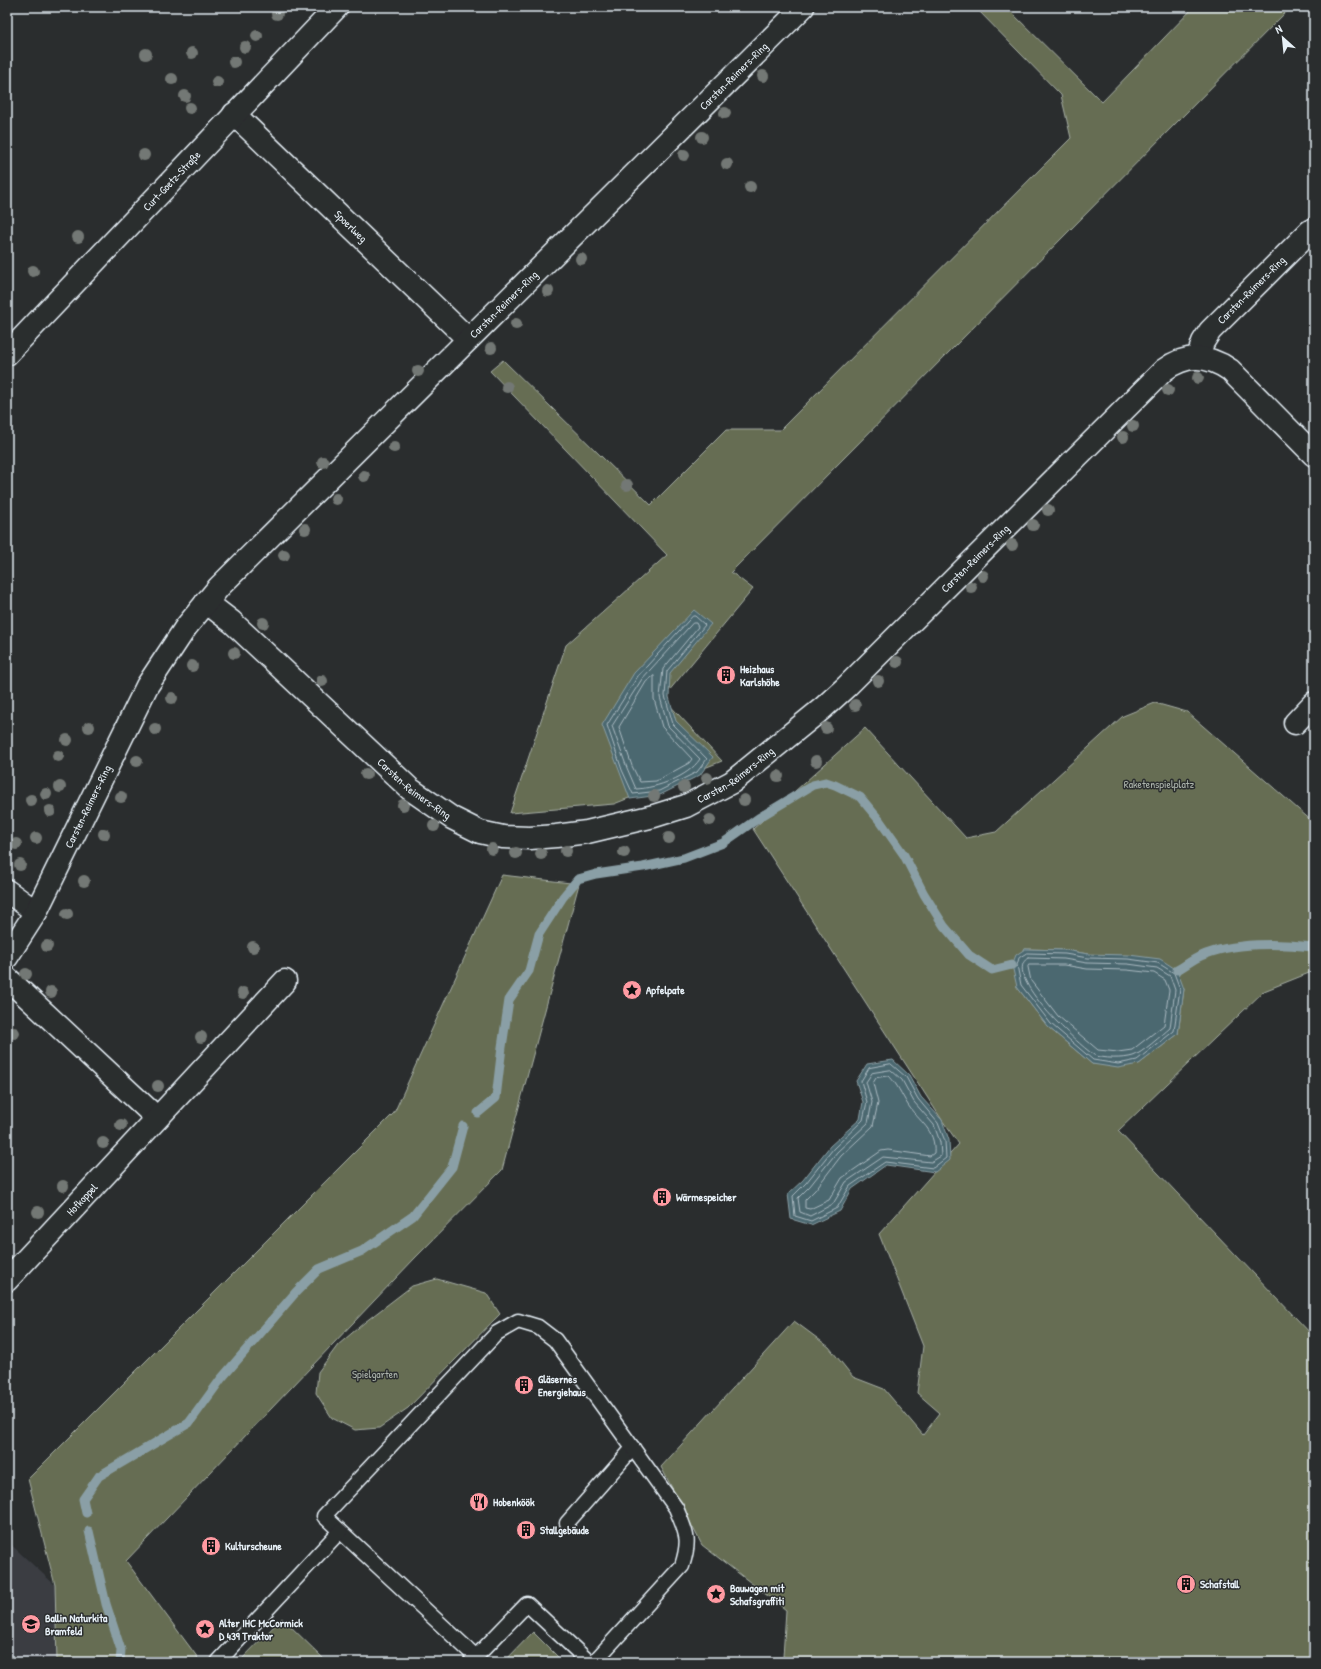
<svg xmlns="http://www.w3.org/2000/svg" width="1321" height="1669" font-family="'Patrick Hand',sans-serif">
<rect width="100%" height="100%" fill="#2a2d2e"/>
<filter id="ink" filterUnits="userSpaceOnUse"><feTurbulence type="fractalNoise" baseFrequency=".025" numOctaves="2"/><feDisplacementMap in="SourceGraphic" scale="8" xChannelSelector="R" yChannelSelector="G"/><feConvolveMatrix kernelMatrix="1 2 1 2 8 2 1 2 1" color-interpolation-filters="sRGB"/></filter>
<g filter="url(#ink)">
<!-- built -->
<path fill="#3a3d43" d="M7,1541L55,1585L57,1662H7Z"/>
<!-- green -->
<g fill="#666d53" stroke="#a7afa6" fill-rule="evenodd">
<path d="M975,7H1006L1102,102L1194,7H1291L731,572L753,589L663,698L722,761L614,804L510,813L566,645L667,555L490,371L503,360L651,505L726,430H780L1071,138L1061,95Z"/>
<path d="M1155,703L1187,712L1314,823V971L1264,991L1118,1131L1314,1337V1662H778L783,1657L786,1610L702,1545L661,1467L794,1321L829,1347L853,1377L884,1389L923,1435L940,1413L917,1393L923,1346L879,1234L959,1144L942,1120L753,829L865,728L966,838L996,832L1123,716ZM1025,949L1065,950L1088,954L1184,989L1178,1034L1139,1064H1092L1048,1027L1017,987Z"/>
<path d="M502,875L579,884L502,1170L415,1258L126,1561L198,1658L193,1662H57L55,1585L28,1479L394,1113Z"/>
<path d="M437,1279L486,1293L500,1314L408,1408L379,1428L355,1430L332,1418L316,1393L318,1372L338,1345L365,1322L412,1286Z"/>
<path d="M282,1618L327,1662H239Z"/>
<path d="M533,1632L563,1662H504Z"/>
</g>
<!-- water -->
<g fill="#4c6870" stroke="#8a9fa6">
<path d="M694,610L711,624L670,673L669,697L676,721L713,757L700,775L660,795L630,799L602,725L634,673Z"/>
<path d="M1025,949L1065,950L1088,954L1129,955L1160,959L1177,970L1184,989L1178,1034L1139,1064L1118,1068L1092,1064L1048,1027L1017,987L1012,965L1016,955Z"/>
<path d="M893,1060L909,1075L921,1097L942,1120L949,1140L950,1160L935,1172L886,1165L852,1189L840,1211L811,1225L791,1219L788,1194L803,1180L830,1146L860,1119L863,1102L856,1081L867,1064Z"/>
</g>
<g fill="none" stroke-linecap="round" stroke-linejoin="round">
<!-- shore -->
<g stroke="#aabac2" stroke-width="1">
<path d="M693,616H695L705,625L667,671L665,696L673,724L707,759L697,772L659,791L633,794L622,770L607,725L638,676Z"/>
<path d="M693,623H696L698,627L663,669L660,697L668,726L700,759C688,777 657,788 636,789L627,768L612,726L642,679Z"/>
<path d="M654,676V699L662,727L692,759L689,763L656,781L640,782L632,766L619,727L646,682Z"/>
<path d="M1027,953L1065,954L1088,958L1128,959L1158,963L1174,973L1180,989L1174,1031L1137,1060L1118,1064L1093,1060L1051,1024L1021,985L1017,965L1019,958Z"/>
<path d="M1028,958L1064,959L1087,963L1128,964L1157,968L1170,976L1175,990L1170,1028C1163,1034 1141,1054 1133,1056C1124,1059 1102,1059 1094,1055C1079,1045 1000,974 1028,958Z"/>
<path d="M1029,965H1064L1087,969L1127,970L1154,973L1165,980L1169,990L1164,1025L1132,1050L1118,1052L1098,1050L1058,1016L1031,981L1028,967Z"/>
<path d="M891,1064L906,1077L918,1099L938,1123L945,1141L946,1158L933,1168L885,1162L850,1186L837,1208L811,1221L795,1216L793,1196L806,1183L833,1149L863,1120L867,1102L861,1081L869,1068Z"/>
<path d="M891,1070L902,1080L914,1102L934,1125L940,1142L941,1156L931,1162L883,1157L846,1182L833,1204L810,1216L800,1212L798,1198L810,1186L837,1152L868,1123L872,1102L866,1082L872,1073Z"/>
<path d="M889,1076C898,1085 901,1094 908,1105C919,1122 936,1129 934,1153L930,1156L888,1150L881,1151L842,1178L829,1200L810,1209L805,1208V1200L815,1190L841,1156L873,1126L878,1103L873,1083L876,1078Z"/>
</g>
<!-- stream -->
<g stroke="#8a9fa6" stroke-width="9">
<path d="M1177,970C1185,966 1193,959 1201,956C1233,942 1280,943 1314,947"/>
<path d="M478,1113L496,1098L502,1047L509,1000L529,971L539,934L563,897L578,879L596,874L643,867L684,858L723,843L760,817L813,785L826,782L835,785L860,797L880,821L904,855L924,894L944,926L969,955L992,970L1012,965"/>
<path d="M86,1513L83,1499L99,1476L189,1423L221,1379L296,1292L319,1269L362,1251L413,1216L452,1167L463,1126"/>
<path d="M89,1531L106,1604L121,1650L120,1662"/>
</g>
<!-- service casing -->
<g stroke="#e8f1f8" stroke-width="17">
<g id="service">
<path d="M567,1523L633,1448"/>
<path d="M476,1657L324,1516L497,1333L518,1321L538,1327L555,1340L676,1508C686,1533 691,1538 682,1566L594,1662"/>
<path d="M218,1662L340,1531"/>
<path d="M471,1662L527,1604L589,1662"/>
</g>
</g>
<!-- minor casing -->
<g stroke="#e8f1f8" stroke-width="25">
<g id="minor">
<path id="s1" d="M234,114L468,339"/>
<path id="s2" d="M7,354L337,7"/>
<path id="s3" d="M1198,357L1203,342L1210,331L1310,231L1314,229"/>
<path id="s4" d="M206,602L232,622L410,789L452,818L480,832L503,837L530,838L556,836L587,832L654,816L686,806L732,782L823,708L846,687L1164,370C1186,354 1207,354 1230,370L1314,455"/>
<path d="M1295,723L1314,703"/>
<path d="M7,891L36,912"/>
<path id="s5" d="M7,957L36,912L147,686L186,627L219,587L803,7"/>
<path d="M7,978L157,1118"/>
<path id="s6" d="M7,1280L285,981"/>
</g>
</g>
<!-- service -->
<use href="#service" stroke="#2a2d2e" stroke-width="14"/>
<!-- minor -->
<use href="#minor" stroke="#2a2d2e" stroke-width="22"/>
</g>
<!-- trees -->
<g fill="#737874">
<circle cx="277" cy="14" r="6"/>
<circle cx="257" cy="36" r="6"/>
<circle cx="245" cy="47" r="6"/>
<circle cx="192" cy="53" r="6"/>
<circle cx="146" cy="54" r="6"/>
<circle cx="234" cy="62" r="6"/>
<circle cx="763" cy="76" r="6"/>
<circle cx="172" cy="79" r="6"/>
<circle cx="217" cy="82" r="6"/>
<circle cx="185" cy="96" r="6"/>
<circle cx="190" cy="108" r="6"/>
<circle cx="725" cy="113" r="6"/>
<circle cx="702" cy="137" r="6"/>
<circle cx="144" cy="155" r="6"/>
<circle cx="684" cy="155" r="6"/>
<circle cx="727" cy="164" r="6"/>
<circle cx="750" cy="187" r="6"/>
<circle cx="78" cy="237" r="6"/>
<circle cx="581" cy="259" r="6"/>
<circle cx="33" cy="271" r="6"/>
<circle cx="548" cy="291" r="6"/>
<circle cx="516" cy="324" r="6"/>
<circle cx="491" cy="348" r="6"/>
<circle cx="418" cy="371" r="6"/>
<circle cx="1198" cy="378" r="6"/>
<circle cx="507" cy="387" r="6"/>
<circle cx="1168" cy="390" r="6"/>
<circle cx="1133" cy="426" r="6"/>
<circle cx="1123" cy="437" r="6"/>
<circle cx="394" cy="447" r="6"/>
<circle cx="323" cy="462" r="6"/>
<circle cx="364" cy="476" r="6"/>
<circle cx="627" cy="485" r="6"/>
<circle cx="336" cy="499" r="6"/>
<circle cx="1048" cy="510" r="6"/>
<circle cx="1033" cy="525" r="6"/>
<circle cx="305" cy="529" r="6"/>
<circle cx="1012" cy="545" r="6"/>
<circle cx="284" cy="555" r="6"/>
<circle cx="983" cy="576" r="6"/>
<circle cx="971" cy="587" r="6"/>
<circle cx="263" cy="623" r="6"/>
<circle cx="234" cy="653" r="6"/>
<circle cx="897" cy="662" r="6"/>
<circle cx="192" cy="666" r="6"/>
<circle cx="322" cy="681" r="6"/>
<circle cx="878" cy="681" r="6"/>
<circle cx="172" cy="698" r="6"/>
<circle cx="855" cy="705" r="6"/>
<circle cx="89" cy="727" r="6"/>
<circle cx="826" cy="728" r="6"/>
<circle cx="155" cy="729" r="6"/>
<circle cx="67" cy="740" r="6"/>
<circle cx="58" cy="756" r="6"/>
<circle cx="137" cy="761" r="6"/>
<circle cx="816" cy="761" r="6"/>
<circle cx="366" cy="774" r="6"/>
<circle cx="778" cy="776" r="6"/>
<circle cx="707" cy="778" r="6"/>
<circle cx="60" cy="787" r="6"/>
<circle cx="684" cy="787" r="6"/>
<circle cx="46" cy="794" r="6"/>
<circle cx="654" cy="796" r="6"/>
<circle cx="121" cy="797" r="6"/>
<circle cx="31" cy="800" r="6"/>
<circle cx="744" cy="800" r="6"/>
<circle cx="403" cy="805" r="6"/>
<circle cx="50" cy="811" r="6"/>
<circle cx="710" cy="820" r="6"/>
<circle cx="434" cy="826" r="6"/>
<circle cx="104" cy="834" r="6"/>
<circle cx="36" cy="838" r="6"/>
<circle cx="669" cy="838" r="6"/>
<circle cx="16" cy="844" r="6"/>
<circle cx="492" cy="849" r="6"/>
<circle cx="566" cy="851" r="6"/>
<circle cx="624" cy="852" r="6"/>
<circle cx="516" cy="853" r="6"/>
<circle cx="541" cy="854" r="6"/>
<circle cx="20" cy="865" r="6"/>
<circle cx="84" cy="881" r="6"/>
<circle cx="67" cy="914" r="6"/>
<circle cx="47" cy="946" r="6"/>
<circle cx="253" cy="947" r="6"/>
<circle cx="26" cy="974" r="6"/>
<circle cx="51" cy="992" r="6"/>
<circle cx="243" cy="993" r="6"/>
<circle cx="14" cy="1033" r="6"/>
<circle cx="201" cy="1037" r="6"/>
<circle cx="158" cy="1086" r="6"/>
<circle cx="121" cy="1125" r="6"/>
<circle cx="103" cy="1143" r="6"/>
<circle cx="63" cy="1186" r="6"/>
<circle cx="38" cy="1212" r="6"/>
</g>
</g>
<!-- icons -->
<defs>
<g id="building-disc" transform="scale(1)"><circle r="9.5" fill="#ff9aa2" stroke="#2a2d2e"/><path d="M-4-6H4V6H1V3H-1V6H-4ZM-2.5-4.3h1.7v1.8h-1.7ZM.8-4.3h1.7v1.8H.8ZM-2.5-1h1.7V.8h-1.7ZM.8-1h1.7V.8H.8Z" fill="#111"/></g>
<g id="sight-disc" transform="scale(1)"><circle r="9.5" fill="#ff9aa2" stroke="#2a2d2e"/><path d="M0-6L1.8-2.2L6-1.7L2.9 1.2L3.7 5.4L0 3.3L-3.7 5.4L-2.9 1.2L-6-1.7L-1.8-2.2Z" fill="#111"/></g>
<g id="restaurant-disc" transform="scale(1)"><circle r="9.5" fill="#ff9aa2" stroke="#2a2d2e"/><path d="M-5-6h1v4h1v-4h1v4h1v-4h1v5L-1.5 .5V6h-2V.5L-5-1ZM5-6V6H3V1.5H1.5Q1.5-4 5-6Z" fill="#111"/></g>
<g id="school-disc" transform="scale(1)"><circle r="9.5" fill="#ff9aa2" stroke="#2a2d2e"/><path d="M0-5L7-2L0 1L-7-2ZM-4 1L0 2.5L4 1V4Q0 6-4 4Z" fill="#111"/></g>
</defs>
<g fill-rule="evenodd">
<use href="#building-disc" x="726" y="675"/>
<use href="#sight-disc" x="632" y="990"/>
<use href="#building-disc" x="662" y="1197"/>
<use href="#building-disc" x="524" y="1385"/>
<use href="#restaurant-disc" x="479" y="1502"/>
<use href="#building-disc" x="526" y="1530"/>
<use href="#building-disc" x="211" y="1546"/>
<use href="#building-disc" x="1186" y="1584"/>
<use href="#sight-disc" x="716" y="1594"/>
<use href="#school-disc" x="31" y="1624"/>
<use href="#sight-disc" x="205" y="1629"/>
</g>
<g text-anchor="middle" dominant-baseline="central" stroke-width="3" stroke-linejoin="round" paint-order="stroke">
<!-- street labels -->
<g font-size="11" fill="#e8f1f8" stroke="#2a2d2e">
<text stroke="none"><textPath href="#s5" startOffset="1153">Carsten-Reimers-Ring</textPath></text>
<text stroke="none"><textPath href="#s2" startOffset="239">Curt-Goetz-Straße</textPath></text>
<text stroke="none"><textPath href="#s1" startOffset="162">Spoerlweg</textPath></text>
<text stroke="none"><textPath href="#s3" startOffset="87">Carsten-Reimers-Ring</textPath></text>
<text stroke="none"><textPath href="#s5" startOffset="829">Carsten-Reimers-Ring</textPath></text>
<text stroke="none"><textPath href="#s4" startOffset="952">Carsten-Reimers-Ring</textPath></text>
<text stroke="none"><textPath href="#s4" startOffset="628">Carsten-Reimers-Ring</textPath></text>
<text stroke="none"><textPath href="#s4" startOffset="280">Carsten-Reimers-Ring</textPath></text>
<text stroke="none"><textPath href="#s5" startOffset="171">Carsten-Reimers-Ring</textPath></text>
<text stroke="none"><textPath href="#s6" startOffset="110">Hofkoppel</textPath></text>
</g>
<!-- poi labels -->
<g font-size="11" font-weight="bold" fill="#e8f1f8" stroke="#2a2d2e" text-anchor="start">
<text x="740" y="669">Heizhaus<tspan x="740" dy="13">Karlshöhe</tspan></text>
<text x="646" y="990">Apfelpate</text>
<text x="676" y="1197">Wärmespeicher</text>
<text x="538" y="1379">Gläsernes<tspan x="538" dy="13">Energiehaus</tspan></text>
<text x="493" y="1502">Hobenköök</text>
<text x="540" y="1530">Stallgebäude</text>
<text x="225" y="1546">Kulturscheune</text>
<text x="1200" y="1584">Schafstall</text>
<text x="730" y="1588">Bauwagen mit<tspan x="730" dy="13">Schafsgraffiti</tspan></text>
<text x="45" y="1618">Ballin Naturkita<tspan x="45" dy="13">Bramfeld</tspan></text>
<text x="219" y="1623">Alter IHC McCormick<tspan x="219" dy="13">D 439 Traktor</tspan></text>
</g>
<!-- park labels -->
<g font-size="11" fill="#aeb6ae" stroke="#2a2d2e">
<text x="1159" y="784">Raketenspielplatz</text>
<text x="375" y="1374">Spielgarten</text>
</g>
</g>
<!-- margin -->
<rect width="1321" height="1669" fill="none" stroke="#2a2d2e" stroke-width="24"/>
<rect x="12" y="12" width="1297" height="1645" fill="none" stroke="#e8f1f8" stroke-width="1.5" filter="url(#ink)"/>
<!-- north arrow -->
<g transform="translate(1283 38) rotate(333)" stroke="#2a2d2e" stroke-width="3" paint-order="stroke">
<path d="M0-3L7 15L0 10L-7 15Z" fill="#e8f1f8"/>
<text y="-6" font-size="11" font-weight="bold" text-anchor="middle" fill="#e8f1f8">N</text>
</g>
</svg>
